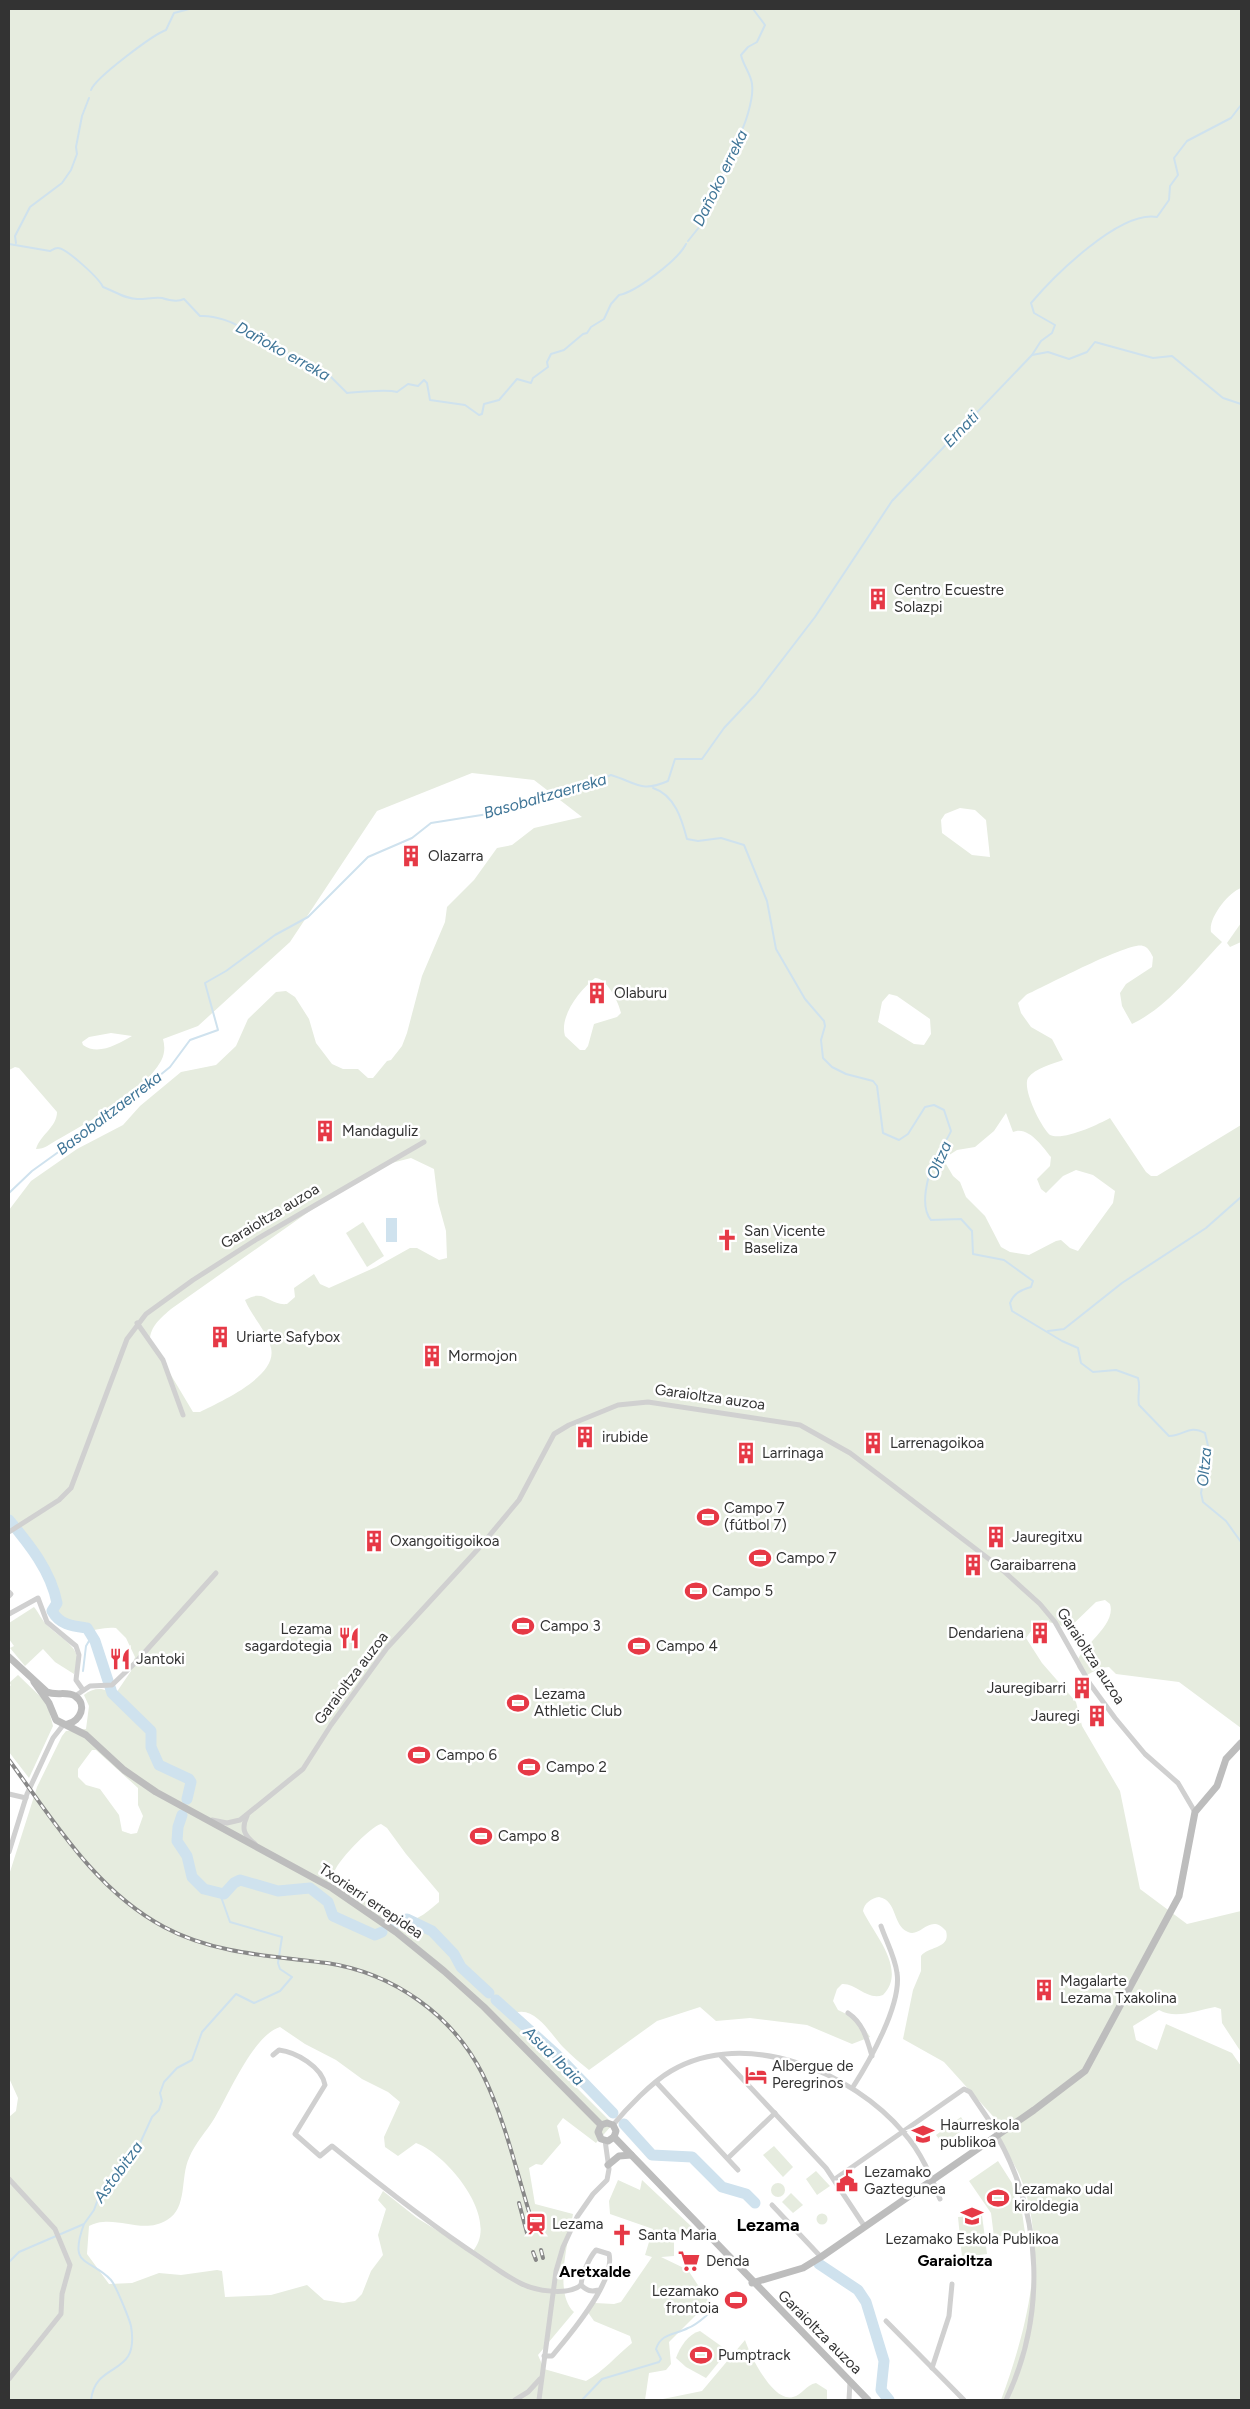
<svg xmlns="http://www.w3.org/2000/svg" width="1250" height="2409" font-family="Figtree,sans-serif">
<rect width="100%" height="100%" fill="#fff"/>
<!-- green -->
<g fill="#e6ecdf" fill-rule="evenodd">
<path d="M9,9H1241V888C1229,892 1208,918 1211,932L1222,942C1195,970 1168,1007 1132,1024L1122,1006L1120,993L1126,984L1152,967L1153,957C1151,953 1148,947 1143,946C1130,941 1044,987 1026,995L1018,1003L1021,1013L1031,1027L1052,1039L1063,1060C1053,1064 1035,1068 1028,1078C1022,1089 1041,1127 1050,1135C1063,1141 1097,1125 1110,1118L1146,1172L1151,1176H1157L1241,1125V1728L1179,1682L1116,1674L1109,1667L1100,1668L1087,1675C1052,1661 1119,1632 1110,1604L1105,1600L1096,1602L1069,1628L1042,1620L1036,1624L1026,1638L1042,1663L1076,1702L1082,1726L1120,1791L1140,1889L1187,1924L1241,1911V2052L1222,2023L1221,2009L1215,2007C1197,2010 1176,2020 1159,2010L1133,2026L1136,2040L1157,2050L1166,2024L1232,2053L1241,2066V2400H1001C1026,2332 1050,2244 1019,2174C1013,2161 1005,2150 997,2139L1000,2124L944,2062L903,2039L913,1990L921,1971V1956C929,1946 951,1949 946,1931C930,1912 921,1938 908,1932C892,1925 898,1901 879,1897C872,1898 864,1903 863,1911C873,1933 908,1970 883,1995C867,2001 857,1983 842,1984L837,1989L833,2001L838,2010L859,2020L870,2037L852,2044L807,2025L750,2018L716,2021L700,2007L657,2021L589,2070C580,2063 571,2055 563,2047C552,2036 535,2005 515,2013V2020L525,2036L613,2124L596,2143L563,2118L557,2126L561,2143L542,2165L536,2164L529,2168L535,2204L573,2214C569,2239 553,2293 574,2312L538,2355L544,2369L586,2381C604,2371 616,2356 632,2343L630,2336L594,2321L587,2311L595,2303L614,2304L621,2302L652,2257L645,2255L653,2229L610,2214L609,2201L618,2180L640,2190L642,2180L692,2227L674,2236V2256L661,2257L688,2270L709,2302L669,2342L671,2364L666,2370L649,2373L645,2400H9V2117L16,2111L18,2098L9,2078V1875L37,1787L62,1736L66,1731L86,1729L89,1706L84,1695C94,1687 106,1687 114,1696L131,1671L135,1657L126,1638L116,1628C103,1626 91,1633 78,1630C41,1624 59,1594 49,1575C40,1558 26,1542 14,1528L9,1532V1210L31,1181L77,1149L123,1125L140,1106L181,1072L216,1065L236,1046L248,1019L276,992L286,991L295,997L309,1019L316,1043L332,1064L343,1069H358L368,1078H373L387,1061L391,1060L402,1046L407,1033L422,976L445,922L447,907L474,880L497,848L512,845L534,828L582,817L534,780L472,773L377,811L290,942L198,1026L163,1039C165,1046 165,1054 161,1061C144,1092 87,1123 57,1140C50,1144 45,1149 36,1149C40,1135 57,1127 57,1112L19,1068L15,1067L9,1070ZM960,808L975,810L986,820L990,857L972,855L942,833L941,820L945,814ZM595,978C607,978 619,1003 621,1013L617,1017L594,1024L588,1046L585,1050H580L565,1036C559,1016 580,990 595,978ZM889,994L897,996L930,1019L931,1034L924,1045L914,1044L878,1022L882,1002ZM111,1033L132,1036C118,1044 98,1056 83,1045L82,1042L89,1037ZM1006,1113L1013,1132C1028,1125 1043,1147 1051,1157L1050,1166L1037,1179L1041,1189L1046,1193L1063,1176L1076,1170L1093,1175L1115,1191L1113,1203L1078,1251L1070,1248L1061,1240L1056,1241L1029,1255L1010,1252L1001,1247L985,1216L966,1197L960,1182L953,1176L943,1159L957,1150L975,1147L994,1131ZM411,1158L434,1169L438,1202L446,1231L447,1258L439,1260L417,1248H410L376,1267L329,1288L320,1284L314,1274L294,1288L295,1297L287,1304C269,1306 265,1288 245,1300C252,1317 267,1331 271,1348C278,1377 219,1402 200,1412H193L150,1340C150,1326 162,1317 171,1309L331,1196L380,1166ZM92,1750H96L138,1788V1805L143,1816L137,1833L131,1834L122,1831L119,1815L100,1789L86,1785L78,1777V1769ZM381,1824L387,1828L406,1854L439,1893V1902C430,1910 417,1921 405,1922C393,1923 340,1885 334,1874C334,1864 371,1826 381,1824ZM280,2027L305,2044L336,2060L362,2079L388,2092L400,2102L384,2137L385,2147L398,2156L416,2143C447,2154 502,2220 472,2252L417,2218L383,2191L378,2200L386,2209L378,2235L383,2255L371,2271L362,2294L355,2301L343,2303L324,2300L307,2285L271,2295L225,2297L222,2271L217,2270L181,2275L159,2273L132,2283L109,2284L87,2254L89,2226C93,2224 99,2222 103,2222C125,2220 146,2233 167,2220C188,2208 180,2177 189,2158C195,2143 206,2132 214,2119C228,2096 253,2035 280,2027Z"/>
<path d="M1241,923V942L1230,947L1227,943Z"/>
<path d="M363,1222L384,1256L367,1267L346,1233Z"/>
<path d="M34,1607C39,1613 42,1621 48,1626C62,1640 87,1649 74,1674L55,1662L43,1649L25,1666L10,1648L14,1646L9,1639V1623Z"/>
<path d="M18,1675L47,1703L53,1726L29,1778L9,1752V1687L11,1685L9,1683Z"/>
<path d="M961,2117L967,2127L943,2144L936,2135Z"/>
<path d="M774,2146L793,2167L783,2177L763,2155Z"/>
<path d="M998,2161L1012,2183L1015,2200L1021,2205L1025,2233L994,2237L991,2213L969,2181Z"/>
<path d="M816,2171L830,2186L817,2195L806,2179Z"/>
<circle cx="778" cy="2190" r="7"/>
<path d="M791,2193L803,2205L793,2213L782,2202Z"/>
<circle cx="822" cy="2219" r="5.5"/>
<path d="M982,2215L987,2254L962,2257L958,2217Z"/>
<path d="M700,2331L728,2351L706,2378L686,2367L676,2358C680,2347 688,2334 700,2331Z"/>
<path d="M745,2340C750,2355 773,2403 793,2397C802,2395 806,2385 816,2383L827,2390V2400H658L702,2391Z"/>
</g>
<!-- water -->
<rect fill="#cfe2ee" x="386" y="1218" width="11" height="24"/>
<g fill="none" stroke-linecap="round" stroke-linejoin="round">
<!-- stream -->
<g stroke="#cfe2ee" stroke-width="2">
<path d="M91,90C95,78 154,34 166,30L174,13L189,9"/>
<path d="M688,241L700,226L705,211L714,197L713,188L718,186L721,177L728,170L724,164L729,153L738,148V137C745,127 754,98 752,84C751,74 743,65 741,55L748,47L757,42L765,25L753,9"/>
<path d="M16,243L15,236L30,207L62,183L71,170L77,154L76,147L82,116L89,98"/>
<path d="M9,244L50,251C52,250 55,248 58,248C66,248 99,278 103,287C114,291 127,300 139,299C146,299 155,297 162,298C168,300 178,302 184,299L200,316C213,315 237,322 246,332L251,331L298,360L307,362L315,371L330,376L347,393C359,392 387,389 397,392L408,384L418,386L424,380L427,383L430,400L465,405L479,415L482,414L484,404L499,400L517,379L531,383L533,378L548,367L547,362L551,354L564,350L583,334L587,333L591,327L604,319L611,304L619,295C636,292 678,260 686,244"/>
<path d="M1032,355L1048,352L1069,359L1087,352L1095,342L1153,358L1172,356L1223,398L1241,404"/>
<path d="M653,788C675,795 682,820 687,839L698,841L721,838L744,845L767,901L776,949L805,999L824,1021L825,1026L821,1040L823,1058L832,1067L846,1074L873,1081L877,1086L883,1133L899,1140L908,1134L925,1107L934,1105L944,1110L951,1131C947,1141 939,1149 935,1159C928,1175 919,1206 931,1220L961,1219L972,1231L973,1254L1004,1260L1033,1281L1031,1287C1021,1290 1014,1293 1010,1303L1012,1311L1062,1341L1078,1348L1081,1363L1093,1372L1116,1370L1138,1378C1141,1388 1137,1395 1139,1405L1169,1436C1185,1436 1188,1424 1205,1433L1209,1450L1201,1493L1203,1502L1226,1521L1241,1542"/>
<path d="M9,1193L32,1171L121,1107L170,1067L190,1040L218,1030L205,983L226,971L275,935L308,917L368,857L412,838L431,823L488,814L542,800L611,775C637,783 641,793 668,781L675,759H702L724,728L756,694L815,617L892,501L1032,355L1041,341L1052,333L1055,325L1034,313L1031,303C1054,276 1120,210 1157,217L1169,200L1170,186L1178,175L1174,158L1187,141L1231,118L1241,105"/>
<path d="M1048,1331L1064,1329L1122,1283L1206,1228L1241,1197"/>
<path d="M83,1671L86,1646L92,1636"/>
<path d="M84,2224C68,2268 89,2257 111,2280C116,2286 129,2318 131,2326C140,2379 96,2359 91,2400"/>
<path d="M9,2262L19,2252L84,2224L94,2210L101,2191L136,2152L152,2117L159,2110L162,2101L160,2093L164,2082L177,2068L192,2060L202,2032L236,1994L254,2003L280,1991L292,1977L280,1969L278,1963L282,1937L230,1922L220,1894"/>
<path d="M582,2400L602,2379L659,2362L661,2359L656,2349C661,2333 675,2335 688,2328C697,2325 704,2317 712,2311"/>
</g>
<!-- river -->
<g stroke="#cfe2ee" stroke-width="11">
<path d="M9,1520C29,1544 51,1571 57,1603L52,1611C60,1625 72,1626 87,1628L95,1641L112,1693L151,1731V1747L159,1765L189,1779L191,1782L187,1799"/>
<path d="M182,1815L178,1827L177,1841L187,1856L192,1877L204,1889L224,1894L234,1883L240,1880L278,1891L310,1888L328,1902L333,1916L375,1935L382,1932"/>
<path d="M394,1924L407,1919L432,1931L454,1954L461,1967L489,1993"/>
<path d="M496,2000L556,2054L613,2113"/>
<path d="M624,2124L652,2155L692,2157L722,2187L746,2194L755,2203"/>
<path d="M819,2264L858,2290L866,2302L884,2361L881,2390L889,2400"/>
</g>
<!-- street -->
<g stroke="#d0d0d0" stroke-width="5">
<path d="M137,1323L163,1360L183,1415"/>
<path d="M9,1532L59,1500L71,1488L127,1339L146,1314L193,1280L257,1239L424,1142"/>
<path d="M9,1592L11,1594L9,1596"/>
<path d="M9,1614L38,1598L47,1622L76,1646L79,1655L76,1680L83,1690"/>
<path d="M75,1696L90,1686L112,1685L135,1663L216,1573"/>
<path d="M9,1794L26,1798"/>
<path d="M247,1816C241,1829 244,1835 255,1844"/>
<path d="M212,1820L227,1823L240,1820L303,1769L331,1725L387,1648L479,1548L519,1500L554,1434L569,1425L618,1405L648,1402L800,1425L850,1453L887,1481L998,1566L1040,1604L1055,1622L1090,1684L1115,1718L1145,1754L1178,1783L1195,1812"/>
<path d="M9,1852L27,1794L53,1738L64,1724"/>
<path d="M848,2013C863,2023 867,2039 872,2056"/>
<path d="M273,2055L279,2050C296,2052 322,2067 325,2085L295,2134L320,2156L332,2146C380,2185 429,2224 481,2258C494,2267 506,2276 520,2283C535,2291 568,2296 581,2285"/>
<path d="M721,2056L826,2168L865,2227"/>
<path d="M657,2083L738,2170"/>
<path d="M853,2087C869,2062 902,2004 897,1973C895,1957 886,1941 881,1926"/>
<path d="M613,2125C627,2108 652,2082 671,2071C746,2027 853,2072 904,2133C921,2152 931,2176 940,2199"/>
<path d="M997,2136C1043,2217 1046,2316 1006,2400"/>
<path d="M728,2158L775,2113"/>
<path d="M9,2179L55,2229L70,2265L62,2294L61,2314L9,2379"/>
<path d="M835,2179L964,2089L970,2092L999,2135"/>
<path d="M772,2205L821,2257"/>
<path d="M886,2321L964,2400"/>
<path d="M544,2356H552C569,2336 616,2281 609,2254L596,2250C589,2258 582,2274 581,2285C587,2291 591,2292 599,2290"/>
<path d="M932,2368L949,2316L952,2284"/>
<path d="M515,2400L528,2392L540,2379"/>
<path d="M539,2400L556,2271L563,2247L577,2217L593,2194L607,2180L609,2169L605,2140"/>
<path d="M849,2400L850,2382"/>
</g>
<!-- secondary -->
<g stroke="#bdbdbd" stroke-width="7">
<path d="M9,1657L47,1692C56,1696 67,1691 75,1696C88,1705 80,1721 68,1724"/>
<path d="M34,1682L49,1703L56,1720L86,1735L124,1770L156,1792L332,1888L396,1932L444,1971L484,2007L601,2125"/>
<path d="M601,2125L598,2132L601,2139L608,2141L614,2137"/>
<path d="M601,2125L607,2123L613,2125L616,2131L614,2137"/>
<path d="M614,2137L868,2400"/>
<path d="M608,2165L619,2156L631,2155"/>
<path d="M752,2283L803,2268L821,2257L1034,2110L1085,2071L1179,1896L1195,1812L1217,1786L1226,1759L1241,1743"/>
</g>
<!-- rail casing -->
<g stroke="#888" stroke-width="4">
<g id="rail">
<path d="M9,1760C53,1820 96,1891 164,1927C214,1954 272,1956 327,1963C393,1973 453,2015 483,2075C507,2124 518,2179 535,2231"/>
<path d="M519,2203L527,2233"/>
<path d="M541,2250L543,2258"/>
<path d="M533,2252L536,2260"/>
</g>
</g>
<!-- rail -->
<use href="#rail" stroke="#fff" stroke-width="2" stroke-dasharray="5.5" stroke-linecap="butt"/>
</g>
<!-- icons -->
<defs>
<g id="building-bare" transform="scale(1.725)"><path d="M-4-6H4V6H1V3H-1V6H-4ZM-2.5-4.3h1.7v1.8h-1.7ZM.8-4.3h1.7v1.8H.8ZM-2.5-1h1.7V.8h-1.7ZM.8-1h1.7V.8H.8Z" fill="#e63946" stroke="#fff" stroke-width="2.5" paint-order="stroke"/></g>
<g id="church-bare" transform="scale(1.725)"><path d="M-1.2-6h2.4v3.5h3.3v2.4h-3.3V6h-2.4V-.1h-3.3v-2.4h3.3Z" fill="#e63946" stroke="#fff" stroke-width="2.5" paint-order="stroke"/></g>
<g id="stadium-bare" transform="scale(1.725)"><path d="M0-5a6.5 5 0 1 0 0 10a6.5 5 0 1 0 0-10ZM-3.5-1.8h7v3.6h-7Z" fill="#e63946" stroke="#fff" stroke-width="2.5" paint-order="stroke"/></g>
<g id="restaurant-bare" transform="scale(1.725)"><path d="M-5-6h1v4h1v-4h1v4h1v-4h1v5L-1.5 .5V6h-2V.5L-5-1ZM5-6V6H3V1.5H1.5Q1.5-4 5-6Z" fill="#e63946" stroke="#fff" stroke-width="2.5" paint-order="stroke"/></g>
<g id="hotel-bare" transform="scale(1.725)"><path d="M-6-4.5h1.5V1H6V5H4.5V3h-9V5H-6ZM-4 0a1.8 1.8 0 1 1 3.6 0ZM.5 0V-2.5h3Q6-2.5 6 0Z" fill="#e63946" stroke="#fff" stroke-width="2.5" paint-order="stroke"/></g>
<g id="school-bare" transform="scale(1.725)"><path d="M0-5L7-2L0 1L-7-2ZM-4 1L0 2.5L4 1V4Q0 6-4 4Z" fill="#e63946" stroke="#fff" stroke-width="2.5" paint-order="stroke"/></g>
<g id="civic-bare" transform="scale(1.725)"><path d="M-.6-6.5H3V-4.5H.6V-3L4-1V1h2V6H-6V1h2V-1L-.6-3ZM-1.2 2.5V6h2.4V2.5Z" fill="#e63946" stroke="#fff" stroke-width="2.5" paint-order="stroke"/></g>
<g id="station-bare" transform="scale(1.725)"><path d="M-3-6H3Q5-6 5-4V2Q5 4 3 4L4.5 6H3L1.5 4h-3L-3 6H-4.5L-3 4Q-5 4-5 2V-4Q-5-6-3-6ZM-3.5-4v3h7v-3ZM-3.5 1v1.5H-2V1ZM2 1v1.5H3.5V1Z" fill="#e63946" stroke="#fff" stroke-width="2.5" paint-order="stroke"/></g>
<g id="supermarket-bare" transform="scale(1.725)"><path d="M-6-5.5h2.5l.6 2H6L4.5 2H-2.5L-4.4-4H-6ZM-1.5 3.2a1.3 1.3 0 1 0 .1 0ZM3 3.2a1.3 1.3 0 1 0 .1 0Z" fill="#e63946" stroke="#fff" stroke-width="2.5" paint-order="stroke"/></g>
</defs>
<g fill-rule="evenodd">
<use href="#building-bare" x="878" y="599"/>
<use href="#building-bare" x="411" y="856"/>
<use href="#building-bare" x="597" y="993"/>
<use href="#building-bare" x="325" y="1131"/>
<use href="#church-bare" x="727" y="1240"/>
<use href="#building-bare" x="220" y="1337"/>
<use href="#building-bare" x="432" y="1356"/>
<use href="#building-bare" x="585" y="1437"/>
<use href="#building-bare" x="873" y="1443"/>
<use href="#building-bare" x="746" y="1453"/>
<use href="#stadium-bare" x="708" y="1517"/>
<use href="#building-bare" x="996" y="1537"/>
<use href="#building-bare" x="374" y="1541"/>
<use href="#stadium-bare" x="760" y="1558"/>
<use href="#building-bare" x="973" y="1565"/>
<use href="#stadium-bare" x="696" y="1591"/>
<use href="#stadium-bare" x="523" y="1626"/>
<use href="#building-bare" x="1040" y="1633"/>
<use href="#restaurant-bare" x="349" y="1638"/>
<use href="#stadium-bare" x="639" y="1646"/>
<use href="#restaurant-bare" x="120" y="1659"/>
<use href="#building-bare" x="1082" y="1688"/>
<use href="#stadium-bare" x="518" y="1703"/>
<use href="#building-bare" x="1097" y="1716"/>
<use href="#stadium-bare" x="419" y="1755"/>
<use href="#stadium-bare" x="529" y="1767"/>
<use href="#stadium-bare" x="481" y="1836"/>
<use href="#building-bare" x="1044" y="1990"/>
<use href="#hotel-bare" x="756" y="2075"/>
<use href="#school-bare" x="923" y="2134"/>
<use href="#civic-bare" x="847" y="2181"/>
<use href="#stadium-bare" x="998" y="2198"/>
<use href="#school-bare" x="972" y="2216"/>
<use href="#station-bare" x="536" y="2224"/>
<use href="#church-bare" x="622" y="2235"/>
<use href="#supermarket-bare" x="689" y="2261"/>
<use href="#stadium-bare" x="736" y="2300"/>
<use href="#stadium-bare" x="701" y="2355"/>
</g>
<g text-anchor="middle" dominant-baseline="central" stroke-width="5" stroke-linejoin="round" paint-order="stroke">
<!-- poi labels -->
<g font-size="15" fill="#333" stroke="#fff" text-anchor="start">
<text x="894" y="590">Centro Ecuestre<tspan x="894" dy="17">Solazpi</tspan></text>
<text x="428" y="856">Olazarra</text>
<text x="614" y="993">Olaburu</text>
<text x="342" y="1131">Mandaguliz</text>
<text x="744" y="1231">San Vicente<tspan x="744" dy="17">Baseliza</tspan></text>
<text x="236" y="1337">Uriarte Safybox</text>
<text x="448" y="1356">Mormojon</text>
<text x="602" y="1437">irubide</text>
<text x="890" y="1443">Larrenagoikoa</text>
<text x="762" y="1453">Larrinaga</text>
<text x="724" y="1508">Campo 7<tspan x="724" dy="17">(fútbol 7)</tspan></text>
<text x="1012" y="1537">Jauregitxu</text>
<text x="390" y="1541">Oxangoitigoikoa</text>
<text x="776" y="1558">Campo 7</text>
<text x="990" y="1565">Garaibarrena</text>
<text x="712" y="1591">Campo 5</text>
<text x="540" y="1626">Campo 3</text>
<text x="332" y="1629" text-anchor="end">Lezama<tspan x="332" dy="17">sagardotegia</tspan></text>
<text x="1024" y="1633" text-anchor="end">Dendariena</text>
<text x="656" y="1646">Campo 4</text>
<text x="136" y="1659">Jantoki</text>
<text x="1066" y="1688" text-anchor="end">Jauregibarri</text>
<text x="534" y="1694">Lezama<tspan x="534" dy="17">Athletic Club</tspan></text>
<text x="1080" y="1716" text-anchor="end">Jauregi</text>
<text x="436" y="1755">Campo 6</text>
<text x="546" y="1767">Campo 2</text>
<text x="498" y="1836">Campo 8</text>
<text x="1060" y="1981">Magalarte<tspan x="1060" dy="17">Lezama Txakolina</tspan></text>
<text x="772" y="2066">Albergue de<tspan x="772" dy="17">Peregrinos</tspan></text>
<text x="940" y="2125">Haurreskola<tspan x="940" dy="17">publikoa</tspan></text>
<text x="864" y="2172">Lezamako<tspan x="864" dy="17">Gaztegunea</tspan></text>
<text x="1014" y="2189">Lezamako udal<tspan x="1014" dy="17">kiroldegia</tspan></text>
<text x="552" y="2224">Lezama</text>
<text x="638" y="2235">Santa Maria</text>
<text x="972" y="2239" text-anchor="middle">Lezamako Eskola Publikoa</text>
<text x="706" y="2261">Denda</text>
<text x="719" y="2291" text-anchor="end">Lezamako<tspan x="719" dy="17">frontoia</tspan></text>
<text x="718" y="2355">Pumptrack</text>
</g>
<!-- street labels -->
<g font-size="15" fill="#333" stroke="#fff">
<text transform="translate(270 1216) rotate(-31)">Garaioltza auzoa</text>
<text transform="translate(710 1397) rotate(8)">Garaioltza auzoa</text>
<text transform="translate(1091 1656) rotate(57)">Garaioltza auzoa</text>
<text transform="translate(351 1678) rotate(-53)">Garaioltza auzoa</text>
<text transform="translate(371 1901) rotate(34)">Txorierri errepidea</text>
<text transform="translate(820 2332) rotate(45)">Garaioltza auzoa</text>
</g>
<!-- water labels -->
<g font-size="16" font-style="italic" fill="#3f7597" stroke="#fff">
<text transform="translate(720 178) rotate(-64)">Dañoko erreka</text>
<text transform="translate(283 351) rotate(29)">Dañoko erreka</text>
<text transform="translate(961 429) rotate(-46)">Ernati</text>
<text transform="translate(545 796) rotate(-16)">Basobaltzaerreka</text>
<text transform="translate(109 1113) rotate(-37)">Basobaltzaerreka</text>
<text transform="translate(939 1160) rotate(-67)">Oltza</text>
<text transform="translate(1204 1467) rotate(-85)">Oltza</text>
<text transform="translate(554 2056) rotate(44)">Asua Ibaia</text>
<text transform="translate(118 2172) rotate(-54)">Astobitza</text>
</g>
<!-- neighbourhood labels -->
<g font-size="16" font-weight="bold" fill="#000" stroke="#fff">
<text x="955" y="2260">Garaioltza</text>
<text x="595" y="2271">Aretxalde</text>
</g>
<!-- quarter labels -->
<g font-size="18" font-weight="bold" fill="#000" stroke="#fff">
<text x="768" y="2225">Lezama</text>
</g>
</g>
<!-- border -->
<rect width="1250" height="2409" fill="none" stroke="#333333" stroke-width="20"/>
</svg>
